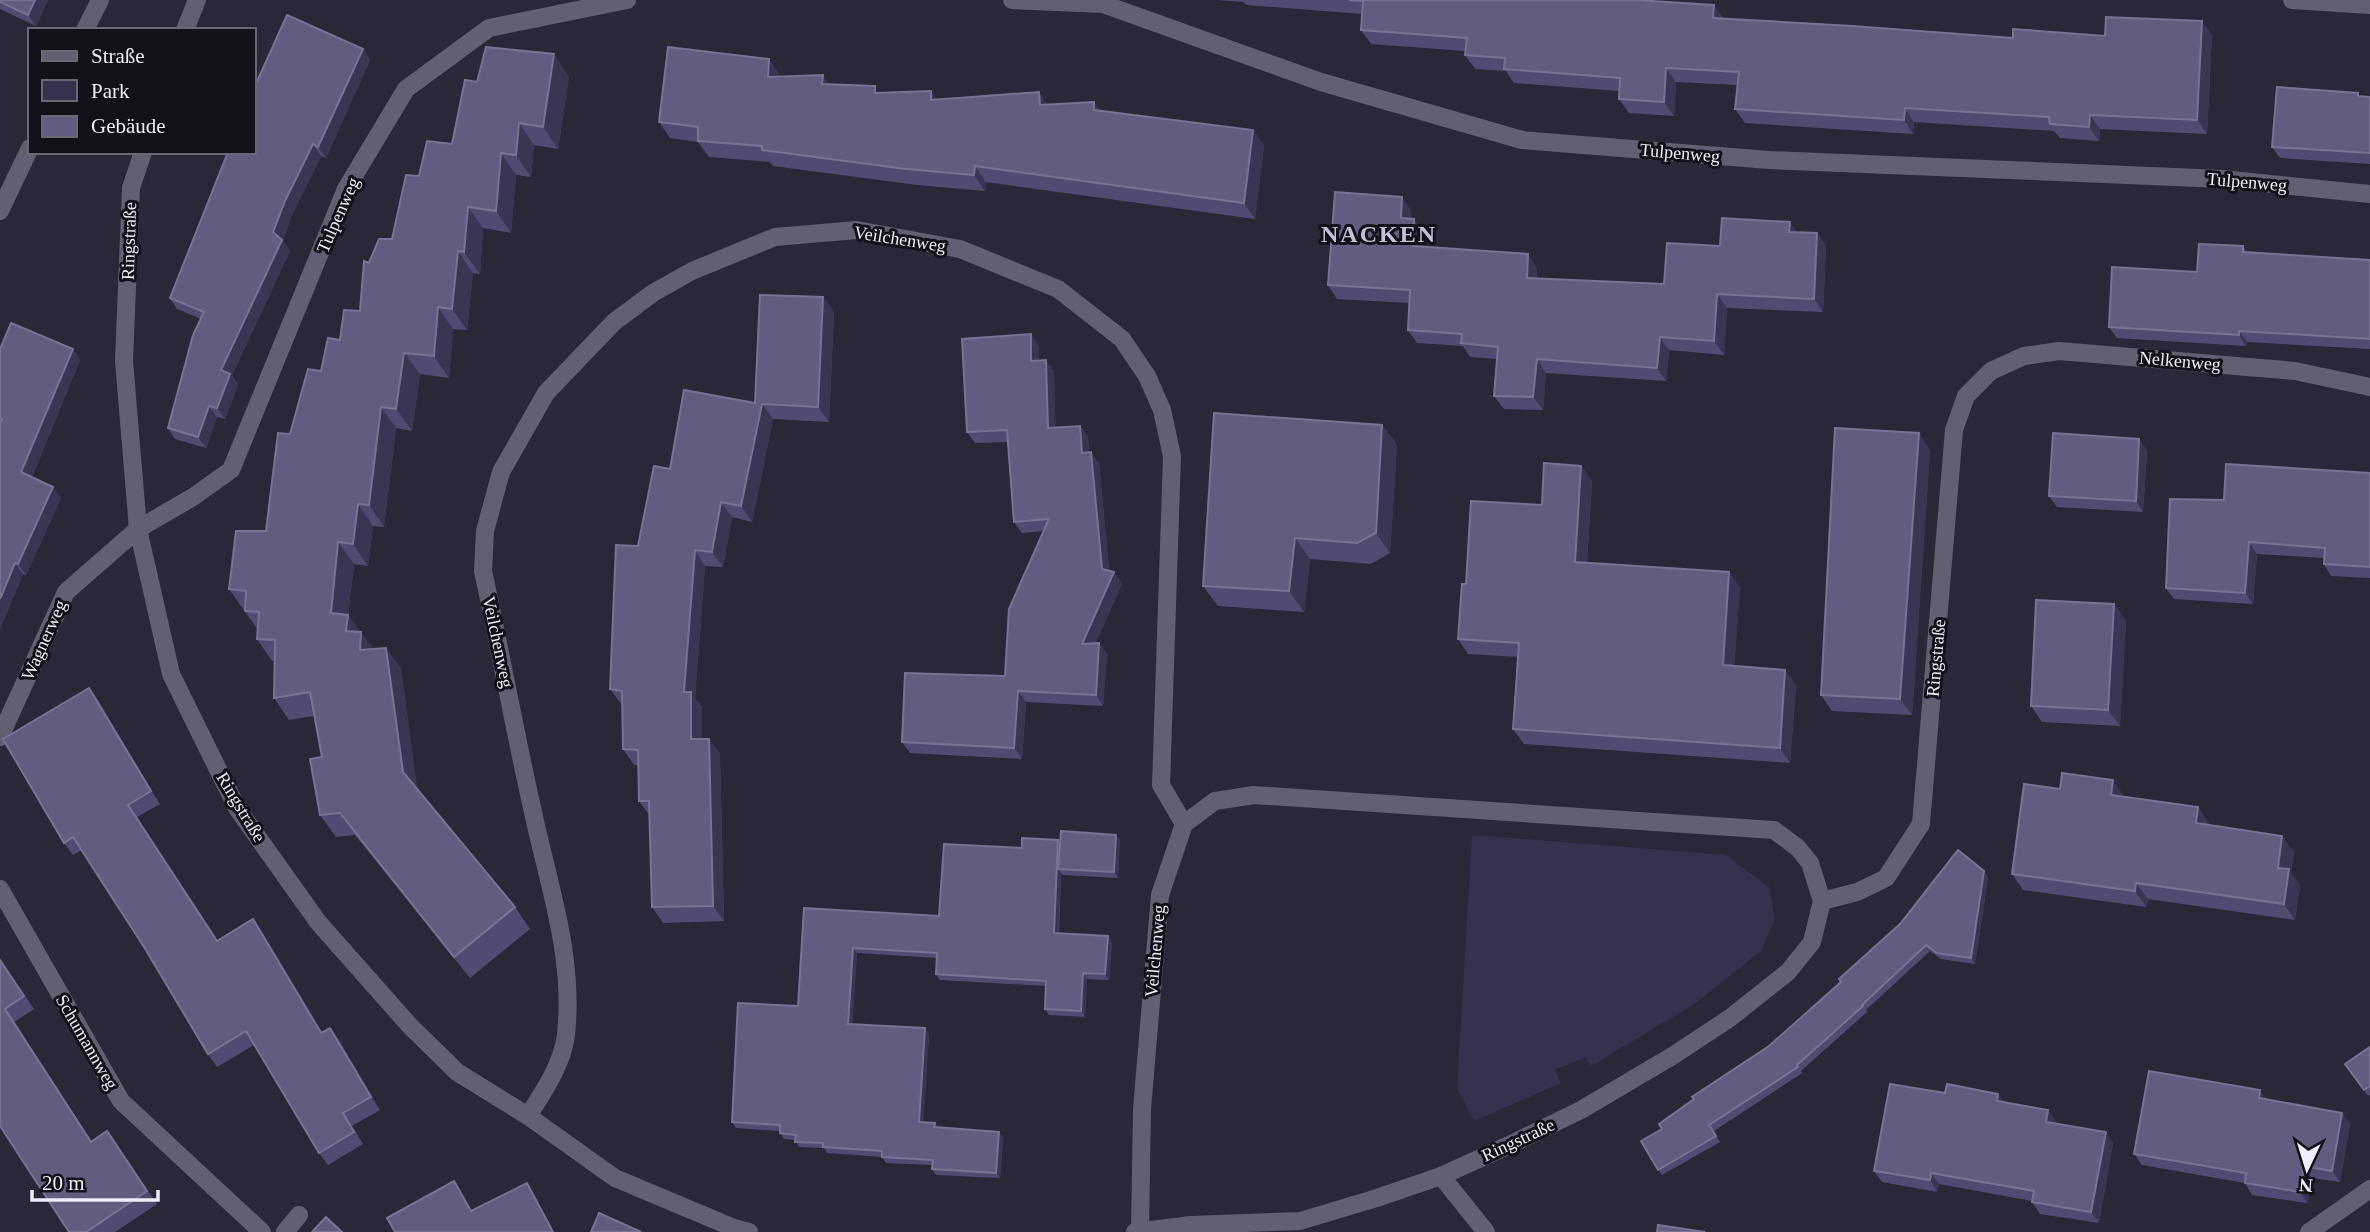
<svg xmlns="http://www.w3.org/2000/svg" width="2370" height="1232" font-family="Georgia,serif">
<rect width="100%" height="100%" fill="#2a2738"/>
<!-- green -->
<path fill="#37314f" d="M1472,835L1726,855L1769,887L1775,919L1761,951L1693,1005L1591,1066L1586,1057L1555,1070L1561,1083L1474,1121L1457,1088Z"/>
<g fill="none" stroke-linecap="round" stroke-linejoin="round">
<!-- minor -->
<g stroke="#625f73" stroke-width="18">
<path d="M1012,0L1103,4L1321,82L1522,140L1769,160L2222,179L2370,194"/>
<path d="M2292,0L2370,5"/>
<path d="M85,30L100,0"/>
<path d="M185,30L197,0"/>
<path d="M143,152L131,188L124,361L138,529L171,674L237,808L318,922L410,1026L457,1072L528,1116L615,1178L734,1228L749,1232"/>
<path d="M0,211L30,148"/>
<path d="M0,737L66,592L138,529L193,497L231,470L346,189L406,89L489,28L627,0"/>
<path d="M0,889L121,1101L262,1232"/>
<path d="M1822,901L1857,892L1886,878L1921,824L1954,430L1966,396L1991,371L2024,356L2059,351L2295,371L2370,387"/>
<path d="M528,1116C544,1091 562,1065 566,1035C574,959 551,893 535,821C516,738 501,654 483,571L485,531L501,472L546,393L614,322L653,293L692,271L775,237L857,230L960,249L1058,289L1122,339L1147,376L1162,410L1172,456L1161,785L1184,824L1160,895L1142,1109L1140,1230"/>
<path d="M1441,1176L1486,1232"/>
<path d="M285,1232L299,1215"/>
<path d="M1135,1232L1191,1225L1300,1221L1377,1198L1441,1176L1505,1147L1581,1110L1674,1055L1730,1018L1788,972L1812,942L1822,901L1810,863L1798,848L1774,830L1254,795L1215,801L1184,824"/>
<path d="M2309,1232L2370,1189"/>
</g>
</g>
<!-- wall -->
<g fill="#534a73">
<path d="M0,0H48L36,26L0,9Z"/>
<path d="M1216,0H1636L1724,19L2013,38L2105,36L2212,35L2207,134L2100,129L2099,141L2060,138L2054,131L1914,122L1913,134L1745,123L1735,109L1738,85L1676,82L1674,116L1629,113L1619,99L1620,91L1514,83L1506,71L1475,69L1465,55V51L1371,44L1361,30L1362,14L1246,5L1244,2Z"/>
<path d="M363,49L370,60L326,158L321,156L293,212L283,240L290,251L232,375L238,385L225,419L217,417L206,448L175,439L168,428L201,319L177,309L170,298Z"/>
<path d="M780,75V77L823,75L829,85L880,93L937,100L1039,92L1047,104L1094,102L1100,111L1253,130L1264,146L1255,219L986,182L985,191L917,185L773,166L770,162L709,157L698,142L670,138L659,122Z"/>
<path d="M569,76L558,149L534,145L531,177L516,175L511,233L483,228L480,274L473,273L467,330L453,329L449,378L420,374L412,431L396,428L384,527L373,526L368,566L354,564L348,615L373,649L386,648L401,669L417,790L515,907L530,929L470,978L355,835L336,837L320,815L322,757L314,716L289,720L274,698L275,661H272L257,639L258,630L229,589L266,531L290,434L321,371L360,311L369,263L392,239L419,176L452,144L477,82Z"/>
<path d="M2360,96L2370,97V164L2280,158L2272,147Z"/>
<path d="M1411,210V219L1423,232V247L1537,268V279L1664,284L1720,246L1797,232L1817,233L1826,246L1823,312L1727,308L1724,355L1669,350L1666,381L1546,373L1543,410L1504,409L1494,396L1497,359L1470,357L1463,346L1417,343L1408,330L1409,303L1337,299L1328,285Z"/>
<path d="M2243,246L2247,253L2370,260V349L2247,342L2246,346L2117,338L2109,327L2197,272Z"/>
<path d="M823,297L834,312L829,422L773,419L752,522L732,517L723,567L705,566L695,698L702,707V739H709L720,754L724,921L663,923L652,907L650,816L639,801L638,765H634L623,749L622,705L610,689L638,546L670,469L755,403Z"/>
<path d="M1039,346V361L1054,371L1055,428L1080,426L1088,437L1089,452L1099,463L1109,571L1114,572L1122,584L1095,644L1099,643L1107,654L1103,706L1026,702L1022,759L910,753L902,742L1005,676L1044,531L1022,533L1014,522L1008,442L975,443L967,432Z"/>
<path d="M0,349H73L80,360L32,477L61,498L26,575L23,574L0,629Z"/>
<path d="M1382,425L1397,445L1390,553L1371,564L1310,559L1304,612L1218,606L1203,586Z"/>
<path d="M1930,450L1912,715L1832,711L1821,695Z"/>
<path d="M2147,450L2143,512L2057,507L2049,496Z"/>
<path d="M1581,466L1592,481L1587,562L1740,587L1734,666L1796,685L1790,763L1524,744L1513,729L1518,657L1468,654L1458,639L1466,584L1542,505Z"/>
<path d="M2370,473V578L2331,576L2324,564V558L2257,554L2253,604L2174,599L2166,588L2224,500Z"/>
<path d="M2114,604L2126,621L2120,726L2042,722L2031,706Z"/>
<path d="M89,688L98,700L160,804L137,817L218,941L253,919L262,932L322,1032L339,1040L380,1110L352,1126L363,1144L328,1165L319,1153L254,1045L217,1067L208,1054L144,947L82,850L73,855L64,843Z"/>
<path d="M2060,789L2124,796V797L2198,807L2209,825L2294,852L2291,872L2300,885L2295,920L2148,899L2146,907L2023,890L2012,874Z"/>
<path d="M1116,835L1120,840L1118,878L1062,875L1061,873L1059,934L1112,942L1109,980L1087,979L1085,1017L1049,1015L1045,1009L1046,986L940,980L936,974L937,958L857,953L852,1024L925,1028L929,1034L923,1123H935L938,1128L999,1132L1003,1138L1000,1178L936,1175L932,1169V1165L886,1163L882,1157L827,1153L824,1148L799,1147L795,1140L784,1139L780,1133V1131L736,1128L732,1122L798,1006L804,908L939,916L1022,848L1060,843Z"/>
<path d="M1988,877L1975,964L1941,959L1930,951L1866,1010L1867,1012L1801,1071L1802,1073L1714,1131L1720,1142L1662,1175L1658,1170L1662,1129L1694,1099L1769,1046Z"/>
<path d="M0,960L34,1009L14,1022L92,1142L107,1131L157,1204L115,1232H69L0,1126Z"/>
<path d="M2370,1047V1095L2368,1096L2345,1064Z"/>
<path d="M1945,1093L1998,1094L2004,1103L2048,1110L2056,1122V1123L2113,1143L2099,1223L2040,1214L2032,1202V1201L1939,1184L1937,1192L1882,1182L1874,1171Z"/>
<path d="M2267,1100L2350,1124L2340,1182L2312,1178L2307,1203L2252,1195L2245,1183L2142,1165L2134,1154Z"/>
</g>
<!-- shaded-wall -->
<g fill="#3b3555">
<path d="M35,0H48L36,26L28,15Z"/>
<path d="M1714,5L1724,19L1713,18Z"/>
<path d="M2202,21L2212,35L2207,134L2197,120Z"/>
<path d="M363,49L370,60L326,158L318,147Z"/>
<path d="M554,54L569,76L558,149L543,127Z"/>
<path d="M769,59L780,75L779,93L768,77Z"/>
<path d="M1666,68L1676,82L1674,116L1664,102Z"/>
<path d="M823,75L834,91L822,84Z"/>
<path d="M931,91L943,107L931,100Z"/>
<path d="M1039,92L1050,109L1040,105Z"/>
<path d="M1094,102L1105,118L1094,110Z"/>
<path d="M1905,108L1914,122L1913,134L1904,120Z"/>
<path d="M2090,115L2100,129L2099,141L2089,127Z"/>
<path d="M519,123L534,145L531,177L516,155Z"/>
<path d="M1253,130L1264,146L1255,219L1244,203Z"/>
<path d="M313,144L321,156L293,212L283,240L290,251L232,375L238,385L225,419L217,408L221,370L285,201Z"/>
<path d="M501,153L516,175L511,233L496,211Z"/>
<path d="M975,166L986,182L985,191L974,175Z"/>
<path d="M1402,197L1411,210V231L1401,218Z"/>
<path d="M468,207L483,228L480,274L464,252Z"/>
<path d="M1414,219L1423,232L1422,259L1413,246Z"/>
<path d="M1790,222L1799,235L1789,232Z"/>
<path d="M1817,233L1826,246L1823,312L1814,299Z"/>
<path d="M458,251L473,273L467,330L452,309Z"/>
<path d="M1528,254L1537,268L1536,291L1527,278Z"/>
<path d="M1717,294L1727,308L1724,355L1714,341Z"/>
<path d="M823,297L834,312L829,422L818,407Z"/>
<path d="M438,307L453,329L449,378L434,356Z"/>
<path d="M2239,331L2247,342L2246,346L2239,335Z"/>
<path d="M1031,334L1039,346V372L1031,361Z"/>
<path d="M1660,337L1669,350L1666,381L1657,368Z"/>
<path d="M73,349L80,360L29,484L21,472Z"/>
<path d="M404,353L420,374L412,431L396,409Z"/>
<path d="M1537,359L1546,373L1543,410L1533,397Z"/>
<path d="M1046,360L1054,371L1056,439L1048,428Z"/>
<path d="M762,404L773,419L752,522L741,506Z"/>
<path d="M209,406L217,417L206,448L198,437Z"/>
<path d="M381,407L396,428L384,527L369,505Z"/>
<path d="M1382,425L1397,445L1390,553L1376,533Z"/>
<path d="M1080,426L1088,437L1090,464L1082,453Z"/>
<path d="M1919,433L1930,450L1912,715L1900,699Z"/>
<path d="M2139,439L2147,450L2143,512L2136,501Z"/>
<path d="M1091,452L1099,463L1110,580L1102,569Z"/>
<path d="M1581,466L1592,481L1586,576L1575,562Z"/>
<path d="M53,487L61,498L26,575L18,564Z"/>
<path d="M721,502L732,517L723,567L712,552Z"/>
<path d="M358,504L373,526L368,566L353,544Z"/>
<path d="M1295,538L1310,559L1304,612L1289,591Z"/>
<path d="M338,542L354,564L348,617V615L377,654L375,672L331,613Z"/>
<path d="M2249,542L2257,554L2253,604L2245,593Z"/>
<path d="M695,550L705,566L695,698L702,707V755L691,739L684,692Z"/>
<path d="M15,563L23,574L0,629V599Z"/>
<path d="M1114,572L1122,584L1090,656L1082,644Z"/>
<path d="M1729,572L1740,587L1733,680L1723,665Z"/>
<path d="M2114,604L2126,621L2120,726L2108,710Z"/>
<path d="M1099,643L1107,654L1103,706L1096,695Z"/>
<path d="M386,648L401,669L418,794L403,772Z"/>
<path d="M1785,670L1796,685L1790,763L1780,748Z"/>
<path d="M89,688L98,700L160,804L151,791Z"/>
<path d="M1018,691L1026,702L1022,759L1014,748Z"/>
<path d="M709,739L720,754L724,921L713,906Z"/>
<path d="M2113,780L2124,796L2122,811L2111,795Z"/>
<path d="M2198,807L2209,823L2207,839L2196,823Z"/>
<path d="M1116,835L1120,840L1118,878L1114,872Z"/>
<path d="M2282,836L2294,852L2291,872L2300,885L2295,920L2284,904L2278,868Z"/>
<path d="M1058,840L1062,845L1058,869L1061,873L1058,939L1054,933Z"/>
<path d="M1984,871L1988,877L1975,964L1971,958Z"/>
<path d="M2136,883L2148,899L2146,907L2135,891Z"/>
<path d="M253,919L262,932L329,1046L321,1033Z"/>
<path d="M1108,936L1112,942L1109,980L1105,974Z"/>
<path d="M853,948L857,953L852,1030L848,1024Z"/>
<path d="M1083,973L1087,979L1085,1017L1081,1011Z"/>
<path d="M330,1028L339,1040L380,1110L371,1097Z"/>
<path d="M925,1028L929,1034L923,1128L919,1122Z"/>
<path d="M2260,1090L2268,1101L2259,1098Z"/>
<path d="M1998,1094L2006,1105L1997,1101Z"/>
<path d="M2048,1110L2056,1122L2054,1133L2046,1122Z"/>
<path d="M2342,1113L2350,1124L2340,1182L2332,1171Z"/>
<path d="M999,1132L1003,1138L1000,1178L996,1173Z"/>
<path d="M2106,1132L2113,1143L2099,1223L2091,1212Z"/>
<path d="M2304,1166L2312,1178L2307,1203L2300,1192Z"/>
<path d="M1931,1173L1939,1184L1937,1192L1930,1180Z"/>
<path d="M527,1183L532,1191L554,1232H553Z"/>
</g>
<!-- building -->
<g fill="#635c81" stroke="#797294" stroke-width="2">
<path d="M0,0H35L28,15L0,2Z"/>
<path d="M1349,0H1636L1714,5L1713,18L1852,26L2013,38V29L2105,36L2106,17L2202,21L2197,120L2090,115L2089,127L2050,124L2049,117L1905,108L1904,120L1735,109L1739,72L1666,68L1664,102L1619,99L1620,78L1504,69L1505,58L1465,55L1467,38L1361,30L1363,1Z"/>
<path d="M287,15L363,49L318,147L313,144L285,201L273,232L282,240L221,370L230,374L217,408L209,406L198,437L168,428L193,335L204,312L170,298L228,152H254V88Z"/>
<path d="M486,47L554,54L543,127L519,123L516,155L501,153L496,211L468,207L464,252L458,251L452,309L438,307L434,356L404,353L396,409L381,407L369,505L358,504L353,544L338,542L331,613L348,615L346,631L361,632L360,650L386,648L403,772L515,907L454,957L340,813L320,815L310,759L322,757L310,692L274,698L275,640L257,639L259,612L245,611L246,591L229,589L236,531H266L278,433L290,434L308,369L321,371L328,338L340,340L344,310L360,311L364,261L369,263L379,239H392L406,175L419,176L427,141L452,144L465,80L477,82Z"/>
<path d="M668,47L769,59L768,77L823,75L822,84L875,86V93L931,91V100L1039,92L1040,105L1094,102V110L1253,130L1244,203L975,166L974,175L906,169L762,150V146L698,141V127L659,122Z"/>
<path d="M2277,87L2358,93V96L2370,97V153L2272,147Z"/>
<path d="M1335,192L1402,197L1401,218L1414,219L1413,246L1528,254L1527,278L1664,284L1667,243L1720,246L1722,218L1790,222L1789,232L1817,233L1814,299L1717,294L1714,341L1660,337L1657,368L1537,359L1533,397L1494,396L1498,347L1461,343L1462,334L1408,330L1410,290L1328,285Z"/>
<path d="M2199,244L2243,246V252L2370,260V339L2239,331V335L2109,327L2112,267L2197,272Z"/>
<path d="M760,295L823,297L818,407L762,404L741,506L721,502L712,552L695,550L684,692H691V739H709L713,906L652,907L649,801H639L638,750L623,749L622,691L610,689L616,545L638,546L654,466L670,469L684,390L755,403Z"/>
<path d="M11,323L73,349L21,472L53,487L18,564L15,563L0,599V423L2,419L0,418V349Z"/>
<path d="M1031,334V361L1046,360L1048,428L1080,426L1082,453L1091,452L1102,569L1114,572L1082,644L1099,643L1096,695L1018,691L1014,748L902,742L905,673L1005,676L1009,609L1049,519L1014,522L1007,430L967,432L962,339Z"/>
<path d="M1214,413L1382,425L1376,533L1357,543L1295,538L1289,591L1203,586Z"/>
<path d="M1835,428L1919,433L1900,699L1821,695Z"/>
<path d="M2053,433L2139,439L2136,501L2049,496Z"/>
<path d="M1544,463L1581,466L1575,562L1729,572L1723,665L1785,670L1780,748L1513,729L1519,643L1458,639L1462,584H1466L1471,501L1542,505Z"/>
<path d="M2226,464L2370,473V567L2324,564L2325,548L2249,542L2245,593L2166,588L2170,499L2224,500Z"/>
<path d="M2036,600L2114,604L2108,710L2031,706Z"/>
<path d="M89,688L151,791L128,805L217,941L253,919L321,1033L330,1028L371,1097L343,1113L354,1132L319,1153L246,1031L208,1054L144,947L73,837L64,843L3,739Z"/>
<path d="M2062,773L2113,780L2111,795L2198,807L2196,823L2282,836L2278,868L2289,869L2284,904L2136,883L2135,891L2012,874L2024,784L2060,789Z"/>
<path d="M1061,831L1116,835L1114,872L1058,869Z"/>
<path d="M1022,838L1058,840L1054,933L1108,936L1105,974L1083,973L1081,1011L1045,1009L1046,981L936,974L937,953L853,948L848,1024L925,1028L919,1122L935,1123L934,1127L999,1132L996,1173L932,1169L933,1160L882,1157V1151L823,1147V1143L795,1142L796,1135L780,1133V1125L732,1122L738,1003L798,1006L804,908L939,916L944,844L1022,848Z"/>
<path d="M1958,850L1984,871L1971,958L1937,953L1926,945L1862,1005L1863,1006L1797,1065L1798,1067L1709,1125L1716,1136L1658,1170L1641,1141L1662,1129L1659,1124L1694,1099L1692,1097L1769,1046L1841,982L1839,979L1900,924Z"/>
<path d="M0,960L24,996L5,1009L91,1142L107,1131L147,1191L86,1232H69L0,1126Z"/>
<path d="M2370,1047V1086L2364,1090L2345,1064Z"/>
<path d="M2149,1071L2260,1090L2259,1098L2342,1113L2332,1171L2304,1166L2300,1192L2245,1183L2246,1173L2134,1154Z"/>
<path d="M1890,1084L1945,1093L1947,1084L1998,1094L1997,1101L2048,1110L2046,1122L2106,1132L2091,1212L2032,1202L2034,1191L1931,1173L1930,1180L1874,1171Z"/>
<path d="M454,1181L471,1211L527,1183L553,1232H395L387,1218Z"/>
<path d="M599,1213L641,1232H591Z"/>
<path d="M326,1217L342,1232H312Z"/>
<path d="M1658,1225L1705,1232H1657Z"/>
</g>
<g text-anchor="middle" dominant-baseline="central" stroke-width="6" stroke-linejoin="round" paint-order="stroke">
<!-- street labels -->
<g font-size="18" fill="#eeedf9" stroke="#121119">
<text transform="translate(1680 153) rotate(5)">Tulpenweg</text>
<text transform="translate(2247 182) rotate(5)">Tulpenweg</text>
<text transform="translate(338 215) rotate(-66)">Tulpenweg</text>
<text transform="translate(900 239) rotate(9)">Veilchenweg</text>
<text transform="translate(129 241) rotate(-88)">Ringstraße</text>
<text transform="translate(2180 361) rotate(5)">Nelkenweg</text>
<text transform="translate(44 640) rotate(-66)">Wagnerweg</text>
<text transform="translate(498 642) rotate(78)">Veilchenweg</text>
<text transform="translate(1936 658) rotate(-85)">Ringstraße</text>
<text transform="translate(241 807) rotate(59)">Ringstraße</text>
<text transform="translate(1155 951) rotate(-85)">Veilchenweg</text>
<text transform="translate(87 1042) rotate(60)">Schumannweg</text>
<text transform="translate(1518 1140) rotate(-25)">Ringstraße</text>
</g>
<!-- district labels -->
<g font-size="24" font-weight="bold" letter-spacing="2" fill="#c2bfd6" stroke="#121119">
<text x="1379" y="234">NACKEN</text>
</g>
</g>
<!-- legend -->
<rect x="28" y="28" width="228" height="126" fill="#121119" stroke="#6a6973" stroke-width="2"/>
<rect x="42" y="51" width="35" height="10" fill="#625f73" stroke="#6a6973" stroke-width="2"/>
<text x="91" y="63" font-size="21" fill="#eeedf9">Straße</text>
<rect x="42" y="80" width="35" height="21" fill="#37314f" stroke="#6a6973" stroke-width="2"/>
<text x="91" y="98" font-size="21" fill="#eeedf9">Park</text>
<rect x="42" y="116" width="35" height="21" fill="#635c81" stroke="#6a6973" stroke-width="2"/>
<text x="91" y="133" font-size="21" fill="#eeedf9">Gebäude</text>
<!-- north arrow -->
<g transform="translate(2307 1169) rotate(184)" stroke="#121119" stroke-width="5" paint-order="stroke">
<path d="M0-5L12 26L0 18L-12 26Z" fill="#eeedf9"/>
<text y="-10" font-size="19" font-weight="bold" text-anchor="middle" fill="#eeedf9">N</text>
</g>
<!-- scale -->
<path d="M32 1190v10h126v-10" fill="none" stroke="#eeedf9" stroke-width="3.5"/>
<text x="42" y="1190" font-size="21" fill="#eeedf9" stroke="#121119" stroke-width="5" paint-order="stroke">20 m</text>
</svg>
